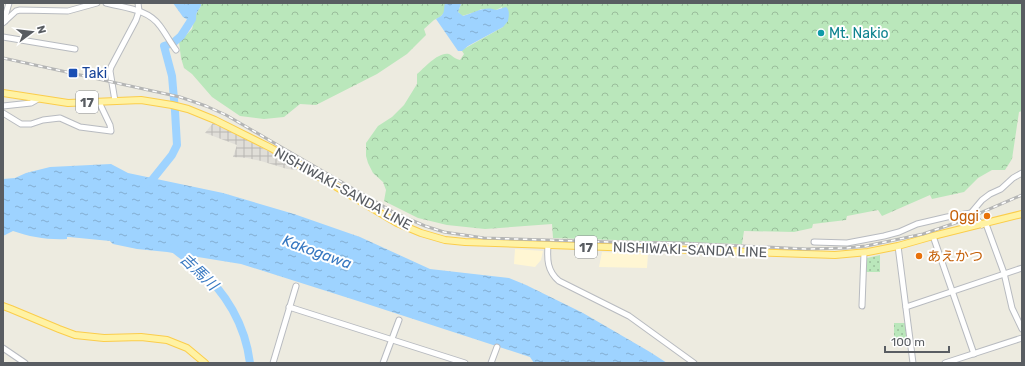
<svg xmlns="http://www.w3.org/2000/svg" width="1025" height="366" font-family="Rubik,'Noto Sans JP',sans-serif">
<defs>
<pattern id="industrial-grid" width="8" height="8" patternUnits="userSpaceOnUse"><rect width="8" height="8" fill="#e0ded8"/><path d="M0 4h8M4 0v8" fill="none" stroke="#b9b7b3"/></pattern>
<pattern id="grass-dots" width="8" height="8" patternUnits="userSpaceOnUse"><rect width="8" height="8" fill="#bae7bb"/><path d="M2 2h.1M6 6h.1" fill="none" stroke="#9abe9b" stroke-width="1.8" stroke-linecap="round"/></pattern>
<pattern id="forest-crowns" width="20" height="18" patternUnits="userSpaceOnUse"><rect width="20" height="18" fill="#bae7bb"/><path d="M2 6a3 3 0 1 1 6 0M12 15a3 3 0 1 1 6 0" fill="none" stroke="#9abe9b"/></pattern>
<pattern id="water-ripples" width="26" height="14" patternUnits="userSpaceOnUse"><rect width="26" height="14" fill="#9ed3ff"/><path d="M2 4q2-2 4 0t4 0M15 11q2-2 4 0t4 0" fill="none" stroke="#84aed2"/></pattern>
</defs>
<rect width="100%" height="100%" fill="#edebe0"/>
<!-- commercial -->
<g fill="#fff6d3">
<path d="M515,249L543,251L541,260L535,267L514,264Z"/>
<path d="M602,252L648,254L647,268L599,267Z"/>
</g>
<!-- industrial -->
<path fill="url(#industrial-grid)" d="M213,123L272,153L290,163L299,169L298,170L287,169L261,161L247,158L233,157L237,145L205,133Z"/>
<!-- grass -->
<g fill="url(#grass-dots)">
<path d="M880,255V272H865V260L867,258Z"/>
<path d="M894,323H905L908,339L894,340Z"/>
</g>
<!-- forest -->
<g fill="url(#forest-crowns)">
<path d="M201,3H445V12L440,17L434,20L424,29L426,35L407,54L377,74L316,105L300,104L284,117L264,119L240,116L212,97L192,74L184,68L181,58L179,42L192,29L196,14L201,6Z"/>
<path d="M463,3H1022V111L1019,112L1012,159L1005,170H992L978,178L964,192L932,199L930,195L882,216L878,210L847,216L846,220L813,224L812,228L794,232L744,231L742,244L553,238L552,224L485,229L447,225L418,218L384,201L386,190L383,182L373,173L368,163L366,156V143L378,126L392,117L404,105L417,84V74C424,68 439,51 449,54C453,56 453,58 460,60L464,54L462,51V50L503,27L502,7L496,10L481,9L478,11L462,16L458,12L461,4Z"/>
</g>
<!-- water -->
<g fill="url(#water-ripples)">
<path d="M173,3H201V6L196,14L193,23L189,20H188L183,17Z"/>
<path d="M445,3H463L461,4L458,12L463,16C473,13 486,5 496,10L506,7C510,10 509,16 508,21L503,27L468,46L462,51H458L436,19C446,14 443,12 445,3Z"/>
<path d="M111,164L128,173L223,193L294,214L360,237L430,269L509,278L526,285L583,313L650,352L667,363H534L530,357L361,302L241,264L167,252L137,249L113,244L110,241L69,237H67V239C48,240 30,237 13,231L3,236V179L15,178L26,173L50,167Z"/>
</g>
<g fill="none" stroke-linecap="round" stroke-linejoin="round">
<!-- river -->
<g stroke="#9ed3ff" stroke-width="8">
<path d="M173,43L181,36L192,19L193,3"/>
<path d="M145,184L152,180L172,155L177,145L175,111L172,76L164,46L170,44"/>
<path d="M173,248C180,254 188,259 195,265C225,291 245,323 250,363"/>
</g>
<!-- minor casing -->
<g stroke="#b8bbc0" stroke-width="7">
<g id="minor">
<path d="M106,3C125,8 148,9 160,26C166,34 170,42 176,50"/>
<path d="M5,21V17L9,3"/>
<path d="M3,23L16,11L20,10L68,11L97,3"/>
<path d="M3,37L75,49"/>
<path d="M115,101L110,71L111,67L136,20L139,11L138,3"/>
<path d="M3,106L31,103L38,99"/>
<path d="M3,113L21,124H31L43,120L60,118L80,127L111,131L110,125L99,102"/>
<path d="M971,213L982,225"/>
<path d="M986,224L1004,273L1012,308L1022,329"/>
<path d="M933,236L974,354"/>
<path d="M814,242L847,243L884,236L899,232L917,224L947,217L971,213L982,200L990,194L1001,189L1013,178L1022,173"/>
<path d="M548,245C547,259 547,271 559,281L629,316L694,363"/>
<path d="M898,246L913,363"/>
<path d="M862,306L864,253"/>
<path d="M289,307L465,363"/>
<path d="M906,307L1022,268"/>
<path d="M3,348L25,363"/>
<path d="M273,363L296,286"/>
<path d="M383,363L399,320"/>
<path d="M491,363L497,347"/>
<path d="M945,363L1022,338"/>
</g>
</g>
<!-- major casing -->
<g stroke="#fbcd4b" stroke-width="8">
<g id="major">
<path d="M3,93L68,103L141,100L172,105L188,109L215,120L271,148L397,223L421,233L445,240L465,242L835,255L868,252L898,246L933,236L1022,214"/>
<path d="M3,306L11,309L59,329L75,335L104,338L141,337L167,340L187,348L205,363"/>
</g>
</g>
<!-- minor -->
<use href="#minor" stroke="#fff" stroke-width="5"/>
<!-- major -->
<use href="#major" stroke="#fff2a3" stroke-width="6"/>
<!-- rail casing -->
<g stroke="#b4b5b5" stroke-width="3">
<path id="rail" d="M3,58L180,97L206,106L226,115L395,213L425,226L444,232L484,238L611,242L682,243L806,249L846,248L866,246L923,234L964,220L1022,195"/>
</g>
<!-- rail -->
<use href="#rail" stroke="#fff" stroke-width="1.5" stroke-dasharray="4.5" stroke-linecap="butt"/>
</g>
<!-- markers -->
<circle fill="#0f9aa8" stroke="#fff" stroke-width="1.5" cx="821" cy="33" r="4"/>
<rect fill="#1a4fb4" stroke="#fff" stroke-width="1.5" x="68" y="68" width="10" height="10" rx="2"/>
<g fill="#e8710a" stroke="#fff" stroke-width="1.5">
<circle cx="987" cy="216" r="4"/>
<circle cx="919" cy="256" r="4"/>
</g>
<g text-anchor="middle" dominant-baseline="central" stroke-width="4" stroke-linejoin="round" paint-order="stroke">
<!-- shield labels -->
<g fill="#fff" stroke="#8b8e91" stroke-width="1">
<rect x="76" y="91" width="22" height="22" rx="3"/>
<rect x="575" y="236" width="22" height="22" rx="3"/>
</g>
<g font-size="13" font-weight="bold" fill="#595d62">
<text x="87" y="102">17</text>
<text x="586" y="247">17</text>
</g>
<!-- culture labels -->
<g font-size="14" fill="#0d838f" stroke="#fff" text-anchor="start">
<text x="829" y="33">Mt. Nakio</text>
</g>
<!-- transit labels -->
<g font-size="14" fill="#164399" stroke="#fff" text-anchor="start">
<text x="82" y="73">Taki</text>
</g>
<!-- street labels -->
<g font-size="14" fill="#595d62" stroke="#fff">
<text transform="translate(343 189) rotate(29)">NISHIWAKI-SANDA LINE</text>
<text transform="translate(690 250) rotate(2)">NISHIWAKI-SANDA LINE</text>
</g>
<!-- food labels -->
<g font-size="14" fill="#c56008" stroke="#fff" text-anchor="end">
<text x="979" y="216">Oggi</text>
<text x="927" y="256" text-anchor="start">あえかつ</text>
</g>
<!-- water labels -->
<g font-size="15" font-style="italic" fill="#3778c1" stroke="#fff">
<text transform="translate(317 252) rotate(20)">Kakogawa</text>
<text transform="translate(199 272) rotate(44)">吉馬川</text>
</g>
</g>
<!-- border -->
<rect width="1025" height="366" fill="none" stroke="#595d62" stroke-width="8"/>
<!-- north arrow -->
<g transform="translate(32 32) rotate(75)" stroke="#ffffff" stroke-width="3" paint-order="stroke">
<path d="M0-3L7 15L0 10L-7 15Z" fill="#595d62"/>
<text y="-6" font-size="11" font-weight="bold" text-anchor="middle" fill="#595d62">N</text>
</g>
<!-- scale -->
<path d="M885 346v6h64v-6" fill="none" stroke="#595d62" stroke-width="2"/>
<text x="891" y="346" font-size="12" fill="#595d62" stroke="#ffffff" stroke-width="3" paint-order="stroke">100 m</text>
</svg>
